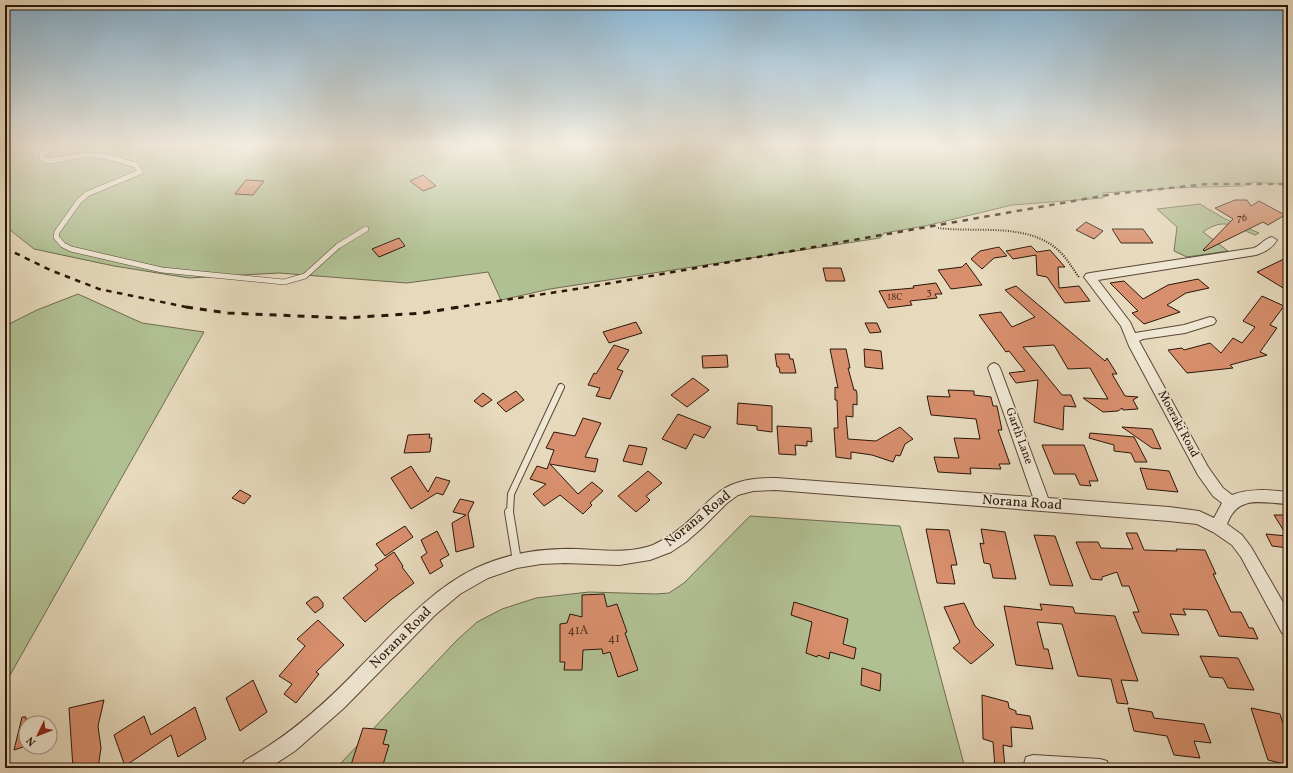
<svg xmlns="http://www.w3.org/2000/svg" width="1293" height="773" font-family="Vollkorn,serif">
<rect width="100%" height="100%" fill="#e6d9bc"/>
<filter id="stains"><feTurbulence type="fractalNoise" baseFrequency=".005" numOctaves="4"/><feColorMatrix values="0 0 0 0 .2 0 0 0 0 .09 0 0 0 0 .02 0 0 0 .5 -.17"/></filter>
<radialGradient id="worn" r=".72"><stop offset=".6" stop-color="#630" stop-opacity="0"/><stop offset="1" stop-color="#630" stop-opacity=".3"/></radialGradient>
<!-- green -->
<g fill="#b1c093" stroke="#6e6b4e">
<path d="M5,146H1288V185L1256,182L1242,186L1174,188L1103,193V198L1012,205L925,226L884,233L880,238L550,289L501,300L488,272L407,283L279,273L189,278L114,266L34,249L5,226Z"/>
<path d="M1200,204L1225,219L1259,233L1255,235C1234,226 1224,217 1203,232L1228,251L1187,257L1174,251L1177,227L1157,209Z"/>
<path d="M78,294L142,323L204,332L5,684V326L37,310Z"/>
<path d="M750,516L900,526L965,768H349L341,763L456,641L477,622L502,609L536,598L589,592L656,594L669,593L684,583Z"/>
</g>
<!-- building -->
<g fill="#d88f6d" stroke="#2a1609">
<path d="M423,175L436,186L423,191L410,181Z"/>
<path d="M246,180L264,181L253,195L235,194Z"/>
<path d="M1235,200H1247L1251,206L1259,201L1285,215L1268,225L1263,222L1204,251L1203,250L1233,219L1215,208Z"/>
<path d="M1086,222L1103,231L1094,239L1076,230Z"/>
<path d="M1112,229H1143L1153,243H1121Z"/>
<path d="M399,238L405,246L379,257L372,249Z"/>
<path d="M1031,246L1037,252L1050,250L1065,267H1058L1059,288L1079,286L1090,301L1065,303L1047,277L1037,275L1036,255L1013,259L1006,251Z"/>
<path d="M999,247L1007,256L994,258L982,269L971,259L980,251Z"/>
<path d="M1288,257V291L1257,272Z"/>
<path d="M966,263L982,285L951,289L938,270L962,267Z"/>
<path d="M823,268H841L845,281H826Z"/>
<path d="M1198,279L1209,288L1186,293L1167,305L1180,312L1144,324L1132,313L1138,311L1110,283L1124,281L1143,299L1168,285Z"/>
<path d="M936,283L942,294H935L937,298L910,301L912,305L888,308L879,291L914,288L913,286Z"/>
<path d="M1016,286L1105,361L1107,358L1117,374H1112L1125,396L1138,397L1133,400L1138,409L1123,410L1122,408L1118,411L1103,412L1083,398L1108,399L1090,368L1068,369L1054,345L1023,347L1062,395H1071L1076,407L1064,406L1063,430L1034,422L1038,380L1016,383L1009,373L1025,371L1009,351L1006,352L979,315L1001,312L1012,327L1035,317L1005,290Z"/>
<path d="M1262,296L1284,306L1270,325L1277,328L1260,352L1267,355L1230,365L1233,368L1187,373L1168,350L1182,348L1184,350L1210,343L1221,353L1233,338L1242,343L1255,327L1243,321Z"/>
<path d="M636,322L642,333L609,343L603,332Z"/>
<path d="M865,323H877L881,332L870,333Z"/>
<path d="M614,345L629,350L617,369L623,371L610,399L596,396L600,388L588,385L594,373L596,374Z"/>
<path d="M830,349H846L850,368H848L854,390H856L857,394V405L853,404V417L846,416L848,439L876,441L900,427L913,439L905,444L900,456L896,455L893,462L872,455L851,452V459L836,457L834,428H838L837,400H835V387L838,388Z"/>
<path d="M864,349L881,351L883,369L865,367Z"/>
<path d="M775,354H789L790,359H793L796,373H780L779,367H777Z"/>
<path d="M727,355L728,367L703,368L702,356Z"/>
<path d="M693,378L709,390L687,407L671,395Z"/>
<path d="M948,390L974,391V395L991,397L993,406H997L1002,430H998L1010,464H999L1001,469L970,468L971,474L938,472L934,457L959,458L954,438L980,439L976,419L931,415L927,396L950,397Z"/>
<path d="M516,391L524,400L506,412L497,403Z"/>
<path d="M483,393L492,400L482,407L474,401Z"/>
<path d="M738,403L772,406V432L757,430V426L737,424Z"/>
<path d="M678,414L711,427L704,438L694,434L686,449L662,439Z"/>
<path d="M583,418L601,423L585,457L598,459L595,472L550,464L578,494L592,482L603,491L590,503L592,505L583,514L560,495L544,506L533,494L546,484L530,479L537,466L547,469L554,450L546,448L554,432L575,436Z"/>
<path d="M777,426L811,428L812,442L807,441V446L795,445L796,455L779,454Z"/>
<path d="M1122,427L1152,429L1161,449L1152,448Z"/>
<path d="M1090,433L1134,437L1147,462H1135L1131,453L1114,451V445L1089,438Z"/>
<path d="M430,434L429,438H432L430,452L404,453L408,435Z"/>
<path d="M629,445L647,448L642,465L623,461Z"/>
<path d="M1042,445H1084L1098,481H1089L1091,486L1080,485L1075,474H1054Z"/>
<path d="M411,466L428,492L436,477L450,481L443,495L437,493L411,509L391,478Z"/>
<path d="M1140,468L1169,471L1178,492L1147,489Z"/>
<path d="M648,471L662,483L646,496L650,500L636,512L618,496Z"/>
<path d="M240,490L251,496L244,504L232,498Z"/>
<path d="M460,499L474,502L468,514L474,547L456,552L452,523L466,515L453,512Z"/>
<path d="M1274,515H1288V548L1272,546L1266,534L1287,536Z"/>
<path d="M405,526L413,537L385,556L376,544Z"/>
<path d="M926,529L949,530L957,565H951L955,584L937,583Z"/>
<path d="M981,529L1005,532L1016,579L993,578L990,564L984,563L980,543L984,544Z"/>
<path d="M437,531L449,555L440,560L443,566L430,574L421,557L427,553L421,540Z"/>
<path d="M1126,533H1137L1144,550L1177,551L1176,549L1205,550L1216,574H1213L1231,612H1241L1249,628H1253L1258,639L1219,636L1207,610L1183,609L1186,615L1170,614L1179,635L1142,633L1133,612H1139L1129,586H1122L1117,572L1102,577V580L1091,579L1076,542H1098L1101,548L1133,549Z"/>
<path d="M1034,535L1055,536L1073,586L1050,585Z"/>
<path d="M394,552L403,566L402,567L414,583L392,599L365,622L343,598L378,569L375,565Z"/>
<path d="M604,594L607,607L617,604L627,632L625,633L638,670L618,677L610,652L603,654L602,649L583,650L582,670H564L565,662H560V624L567,623L570,614L582,617V595Z"/>
<path d="M314,597H318L323,603V607L315,613L306,603Z"/>
<path d="M794,602L848,619L843,644L856,648L854,659L830,652L829,659L818,655L817,657L806,653L812,622L791,615Z"/>
<path d="M964,603L975,626L994,645L971,664L953,648L960,642L944,607Z"/>
<path d="M1040,604L1073,607L1075,613L1115,616L1138,681L1121,680L1128,704L1117,703L1111,679L1078,676L1062,624L1037,622L1044,649H1048L1053,669L1016,665L1004,606L1042,610Z"/>
<path d="M318,620L344,645L316,672L319,674L296,703L284,694L292,684L279,676L305,646L297,639Z"/>
<path d="M1200,656L1238,658L1254,690L1228,688L1223,678L1210,677Z"/>
<path d="M862,668L881,674L880,691L861,685Z"/>
<path d="M253,680L267,712L240,731L226,698Z"/>
<path d="M982,695L1008,702L1009,708L1016,711V714L1030,716L1033,729L1011,727L1012,747L1003,745L1005,768H995L993,742L983,739Z"/>
<path d="M104,700L98,726L101,748L98,768H73L69,708Z"/>
<path d="M195,707L206,739L178,757L171,735L125,766L114,735L144,716L151,735Z"/>
<path d="M1128,708L1152,712L1154,718L1204,724L1211,743L1194,741L1200,758L1174,755L1167,736L1134,731Z"/>
<path d="M1251,708L1280,714L1288,739V765L1268,760Z"/>
<path d="M22,717H26V746L14,750Z"/>
<path d="M363,728L387,730L383,744L389,745L382,768H350Z"/>
</g>
<g fill="none" stroke-linecap="round" stroke-linejoin="round">
<!-- service-far2 casing -->
<g stroke="#594736" stroke-width="6">
<path id="service-far2" d="M52,146L42,154V158L45,161C58,161 70,157 83,155C101,153 119,160 136,165L140,172L87,194L79,201L57,232L56,237L63,245L71,249L162,270L284,282L305,276L338,246L366,229"/>
</g>
<!-- service-far1 casing -->
<g stroke="#594736" stroke-width="8">
<path id="service-far1" d="M510,513L511,494L561,387"/>
</g>
<!-- service casing -->
<g stroke="#594736" stroke-width="10">
<path id="service" d="M509,512L517,561"/>
</g>
<!-- minor casing -->
<g stroke="#594736" stroke-width="2">
<g id="minor">
<path d="M1272,237L1277,240C1272,248 1266,252 1256,255L1098,280L1130,322L1135,333L1184,325L1210,317L1214,318L1216,321L1214,324L1185,333L1143,339L1139,341L1208,467L1223,488L1232,495C1251,488 1269,490 1288,492V504C1262,503 1238,494 1227,524L1242,535L1251,547L1288,611V635L1282,633L1241,557L1232,545L1213,532L1197,524L1169,521L776,490L753,491L738,495L727,503L703,527L686,542L671,552L650,560L619,565L565,563L541,564L517,568L488,578L460,594L435,615L344,708L295,751L269,768H242L244,761C289,736 326,703 361,666C397,630 430,590 476,568C508,553 543,548 577,549C602,550 629,554 653,545C668,538 682,528 694,516C704,506 714,494 727,487C742,479 759,478 776,478L1033,497L988,368L990,365L994,363L998,365L1000,368L1048,498L1169,507L1199,511L1214,518L1222,503L1213,496L1198,475L1129,346L1121,326L1084,277L1086,274L1090,273L1254,248C1261,245 1265,238 1272,237Z"/>
<path d="M1033,755L1100,759L1107,761L1109,768H1025L1024,764L1026,757Z"/>
</g>
</g>
<!-- path -->
<path stroke="#2a1609" stroke-width="2" stroke-dasharray="1 1.5" stroke-linecap="butt" d="M938,228C976,233 1027,222 1058,250C1067,258 1072,268 1079,277"/>
<!-- service-far2 -->
<use href="#service-far2" stroke="#efe6d3" stroke-width="5"/>
<!-- service-far1 -->
<use href="#service-far1" stroke="#efe6d3" stroke-width="6"/>
<!-- service -->
<use href="#service" stroke="#efe6d3" stroke-width="8"/>
<!-- minor -->
<use href="#minor" fill="#efe6d3" fill-rule="evenodd"/>
<!-- rail-far1 -->
<g stroke="#2a1609" stroke-width="2.5" stroke-dasharray="5.5 5.5" stroke-linecap="butt">
<path d="M5,248L50,270L99,289L191,308"/>
<path d="M453,308L583,288L1113,194L1207,184H1288"/>
</g>
<!-- rail -->
<path stroke="#2a1609" stroke-width="3" stroke-dasharray="7 7" stroke-linecap="butt" d="M186,307L228,313L345,318L423,313L459,307"/>
</g>
<!-- sky -->
<linearGradient id="sky" x2="0" y2="1"><stop stop-color="#88b6d6"/><stop offset="0.57" stop-color="#f4eee1"/><stop offset="1" stop-color="#f4eee1" stop-opacity="0"/></linearGradient>
<rect width="1293" height="254" fill="url(#sky)"/>
<g text-anchor="middle" dominant-baseline="central" stroke-width="3" stroke-linejoin="round" paint-order="stroke">
<!-- number labels -->
<g font-size="10" fill="#563422">
<text x="1242" y="218">76</text>
<text x="929" y="292">3</text>
<text x="895" y="297">18C</text>
</g>
<!-- street labels -->
<g font-size="12" fill="#2a1609" stroke="#efe6d3">
<text transform="translate(1178 424) rotate(62)">Moeraki Road</text>
<text transform="translate(1019 436) rotate(70)">Garth Lane</text>
</g>
<!-- near-number labels -->
<g font-size="12" fill="#563422">
<text x="578" y="631">41A</text>
<text x="614" y="639">41</text>
</g>
<!-- near-street labels -->
<g font-size="14" fill="#2a1609" stroke="#efe6d3">
<text transform="translate(1022 503) rotate(4)">Norana Road</text>
<text transform="translate(698 519) rotate(-39)">Norana Road</text>
<text transform="translate(401 638) rotate(-45)">Norana Road</text>
</g>
</g>
<!-- margin -->
<rect width="1293" height="773" fill="none" stroke="#e6d9bc" stroke-width="20"/>
<rect x="6" y="6" width="1281" height="761" fill="none" stroke="#2a1609" stroke-width="2"/>
<rect x="10" y="10" width="1273" height="753" fill="none" stroke="#2a1609"/>
<!-- north arrow -->
<g transform="translate(38 735) rotate(227)"><circle r="19" fill="#efe6d3" stroke="#a09382"/>
<path d="M0-3L7 15L0 10L-7 15Z" fill="#8f2418"/>
<text y="-6" font-size="11" font-weight="bold" text-anchor="middle" fill="#2a1609">N</text>
</g>
<rect width="100%" height="100%" filter="url(#stains)"/>
<rect width="100%" height="100%" fill="url(#worn)"/>
</svg>
